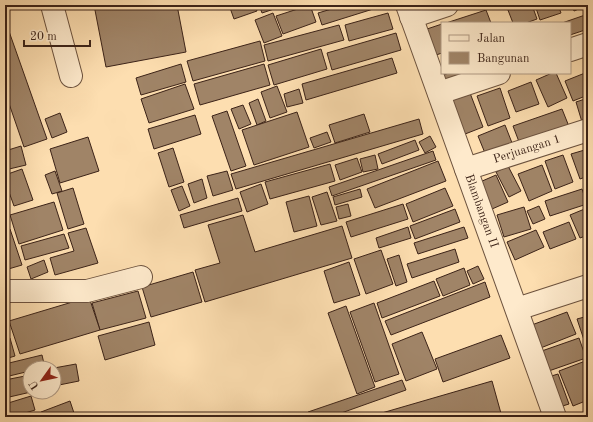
<svg xmlns="http://www.w3.org/2000/svg" width="593" height="422" font-family="'Old Standard TT',serif">
<rect width="100%" height="100%" fill="#fddeb0"/>
<filter id="stains"><feTurbulence type="fractalNoise" baseFrequency=".005" numOctaves="4"/><feColorMatrix values="0 0 0 0 .2 0 0 0 0 .09 0 0 0 0 .02 0 0 0 .5 -.17"/></filter>
<radialGradient id="worn" r=".72"><stop offset=".6" stop-color="#630" stop-opacity="0"/><stop offset="1" stop-color="#630" stop-opacity=".3"/></radialGradient>
<!-- building -->
<g fill="#a08467" stroke="#3c2318">
<path d="M94,5H177L186,52L106,67Z"/>
<path d="M229,5H255L257,11L234,19Z"/>
<path d="M259,5H286L262,13Z"/>
<path d="M310,5L316,22L283,34L276,16Z"/>
<path d="M345,5H386L322,25L318,13Z"/>
<path d="M506,5H532L537,19L526,23H513Z"/>
<path d="M535,5H558L561,13L540,20Z"/>
<path d="M572,5H588L574,11Z"/>
<path d="M486,10L491,23H446Z"/>
<path d="M273,13L282,36L264,43L255,20Z"/>
<path d="M388,13L393,29L349,41L345,25Z"/>
<path d="M588,14V29L570,35V23H562Z"/>
<path d="M5,20L47,139L24,147L5,92Z"/>
<path d="M442,24V53L436,55L427,29Z"/>
<path d="M339,25L344,40L268,61L264,45Z"/>
<path d="M396,33L401,50L332,70L327,53Z"/>
<path d="M260,41L265,61L193,81L187,61Z"/>
<path d="M321,49L327,69L274,85L268,65Z"/>
<path d="M392,58L397,73L306,100L302,84Z"/>
<path d="M181,64L186,82L141,95L136,78Z"/>
<path d="M264,64L270,85L200,105L194,84Z"/>
<path d="M449,73H479L448,87L443,75Z"/>
<path d="M552,73H556L567,98L548,107L536,80Z"/>
<path d="M585,73L588,81V95L573,101L565,81Z"/>
<path d="M531,82L539,104L516,112L508,91Z"/>
<path d="M185,84L194,109L149,123L141,99Z"/>
<path d="M277,86L287,112L270,118L261,92Z"/>
<path d="M500,88L510,118L488,126L477,96Z"/>
<path d="M299,89L303,103L287,107L284,94Z"/>
<path d="M470,93L483,127L460,136L446,102Z"/>
<path d="M588,98V120L582,122L576,102Z"/>
<path d="M258,99L266,121L257,125L249,103Z"/>
<path d="M243,105L251,124L239,129L231,109Z"/>
<path d="M562,109L570,129L521,147L513,126Z"/>
<path d="M227,111L246,166L231,171L212,116Z"/>
<path d="M297,112L309,147L254,165L242,130Z"/>
<path d="M60,113L67,132L52,138L45,119Z"/>
<path d="M364,114L370,132L335,143L329,125Z"/>
<path d="M195,115L201,134L154,149L148,129Z"/>
<path d="M419,119L423,134L236,189L231,174Z"/>
<path d="M505,125L514,148L487,158L478,136Z"/>
<path d="M327,132L331,142L314,148L310,138Z"/>
<path d="M430,136L436,147L425,153L419,142Z"/>
<path d="M88,137L99,171L60,183L50,149Z"/>
<path d="M415,140L419,150L382,164L378,154Z"/>
<path d="M21,146L26,165L5,170V151Z"/>
<path d="M173,148L184,182L169,187L158,153Z"/>
<path d="M588,149V176L580,179L571,154Z"/>
<path d="M433,151L436,160L332,196L329,187Z"/>
<path d="M375,155L378,169L363,172L360,159Z"/>
<path d="M563,155L573,182L555,189L545,161Z"/>
<path d="M357,158L362,172L340,180L335,165Z"/>
<path d="M438,161L446,181L375,208L367,189Z"/>
<path d="M330,164L335,181L270,199L265,182Z"/>
<path d="M542,165L552,191L529,201L518,174Z"/>
<path d="M508,166L521,191L509,197L496,172Z"/>
<path d="M22,169L33,200L14,206L5,181V175Z"/>
<path d="M55,171L62,191L52,194L45,175Z"/>
<path d="M227,171L233,190L213,196L207,176Z"/>
<path d="M496,175L508,202L492,209L480,182Z"/>
<path d="M202,179L207,198L194,203L188,184Z"/>
<path d="M261,184L268,204L247,212L240,192Z"/>
<path d="M182,186L190,206L179,211L171,190Z"/>
<path d="M73,188L84,224L68,229L57,193Z"/>
<path d="M445,188L453,206L413,222L406,204Z"/>
<path d="M360,189L362,197L335,205L333,197Z"/>
<path d="M582,189L587,204L550,216L545,201Z"/>
<path d="M327,192L337,221L321,225L312,197Z"/>
<path d="M309,196L317,226L294,232L286,202Z"/>
<path d="M238,198L242,211L184,228L180,215Z"/>
<path d="M54,202L63,230L19,244L10,215Z"/>
<path d="M348,204L351,216L339,219L336,207Z"/>
<path d="M403,204L408,219L351,237L346,222Z"/>
<path d="M539,206L545,219L533,224L527,211Z"/>
<path d="M524,207L531,229L504,237L497,215Z"/>
<path d="M587,208L588,235L580,238L570,215Z"/>
<path d="M455,209L460,222L415,239L410,226Z"/>
<path d="M243,215L255,252L342,226L352,258L205,302L195,270L220,263L208,225Z"/>
<path d="M569,222L576,239L550,249L543,232Z"/>
<path d="M408,227L411,238L379,248L376,238Z"/>
<path d="M464,227L468,238L418,254L414,243Z"/>
<path d="M86,228L98,263L55,275L50,258L74,251L68,233Z"/>
<path d="M10,229L22,265L5,270V230Z"/>
<path d="M536,230L544,247L515,260L507,242Z"/>
<path d="M64,234L69,248L25,260L21,246Z"/>
<path d="M455,249L459,262L412,278L407,264Z"/>
<path d="M381,250L393,284L366,294L354,259Z"/>
<path d="M399,255L407,282L396,286L387,259Z"/>
<path d="M44,260L48,272L31,279L27,267Z"/>
<path d="M349,262L360,295L334,303L324,271Z"/>
<path d="M478,266L484,279L473,284L467,271Z"/>
<path d="M464,268L470,285L443,296L436,279Z"/>
<path d="M193,272L202,302L151,317L142,287Z"/>
<path d="M434,281L440,296L382,318L377,303Z"/>
<path d="M485,282L490,297L391,335L385,321Z"/>
<path d="M138,291L146,318L100,330L92,303Z"/>
<path d="M89,297L100,330L20,354L9,321Z"/>
<path d="M374,303L399,374L375,382L350,312Z"/>
<path d="M346,306L375,387L357,394L328,313Z"/>
<path d="M567,312L576,334L538,349L529,326Z"/>
<path d="M588,316V352L577,319Z"/>
<path d="M149,322L155,345L105,360L98,336Z"/>
<path d="M422,332L437,369L406,381L392,344Z"/>
<path d="M501,335L510,358L443,382L435,359Z"/>
<path d="M10,338L15,356L5,359V339Z"/>
<path d="M579,338L586,358L543,373L536,353Z"/>
<path d="M42,355L45,368H30V371L5,377V364Z"/>
<path d="M588,360V400L573,406L559,371Z"/>
<path d="M76,364L79,381L54,386V368Z"/>
<path d="M558,374L569,404L556,408L545,378Z"/>
<path d="M30,375L31,392L5,398V380Z"/>
<path d="M402,380L406,390L330,417H310L308,412Z"/>
<path d="M492,381L502,417H368Z"/>
<path d="M31,396L35,410L12,417H5V404Z"/>
<path d="M70,401L75,416L43,417L41,412Z"/>
</g>
<g fill="none" stroke-linecap="round" stroke-linejoin="round">
<!-- minor casing -->
<g stroke="#6c523e" stroke-width="24">
<g id="minor">
<path d="M52,5L71,76"/>
<path id="s1" d="M407,5L555,417"/>
<path d="M411,17L447,5"/>
<path d="M570,50L588,44"/>
<path d="M439,93L499,73"/>
<path id="s2" d="M466,169L588,130"/>
<path d="M5,291H87L141,277"/>
<path d="M517,309L588,286"/>
</g>
</g>
<!-- minor -->
<use href="#minor" stroke="#feeacc" stroke-width="22"/>
</g>
<g text-anchor="middle" dominant-baseline="central" stroke-width="3.5" stroke-linejoin="round" paint-order="stroke">
<!-- street labels -->
<g font-size="12" fill="#3c2318" stroke="#feeacc">
<text stroke="none"><textPath href="#s2" startOffset="64">Perjuangan 1</textPath></text>
<text stroke="none"><textPath href="#s1" startOffset="219">Blambangan II</textPath></text>
</g>
</g>
<!-- margin -->
<rect width="593" height="422" fill="none" stroke="#fddeb0" stroke-width="20"/>
<rect x="6" y="6" width="581" height="410" fill="none" stroke="#3c2318" stroke-width="2"/>
<rect x="10" y="10" width="573" height="402" fill="none" stroke="#3c2318"/>
<!-- legend -->
<rect x="441" y="22" width="130" height="52" fill="#feeacc" stroke="#b09a84"/>
<rect x="449" y="35" width="20" height="6" fill="#feeacc" stroke="#b09a84"/>
<text x="477" y="42" font-size="12" fill="#3c2318">Jalan</text>
<rect x="449" y="52" width="20" height="12" fill="#a08467" stroke="#b09a84"/>
<text x="477" y="62" font-size="12" fill="#3c2318">Bangunan</text>
<!-- north arrow -->
<g transform="translate(42 380) rotate(237)"><circle r="19" fill="#feeacc" stroke="#b09a84"/>
<path d="M0-3L7 15L0 10L-7 15Z" fill="#8f2418"/>
<text y="-6" font-size="11" font-weight="bold" text-anchor="middle" fill="#3c2318">U</text>
</g>
<!-- scale -->
<path d="M24 40v6h66v-6" fill="none" stroke="#3c2318" stroke-width="2"/>
<text x="30" y="40" font-size="12" fill="#3c2318" stroke="#feeacc" stroke-width="3" paint-order="stroke">20 m</text>
<rect width="100%" height="100%" filter="url(#stains)"/>
<rect width="100%" height="100%" fill="url(#worn)"/>
</svg>
